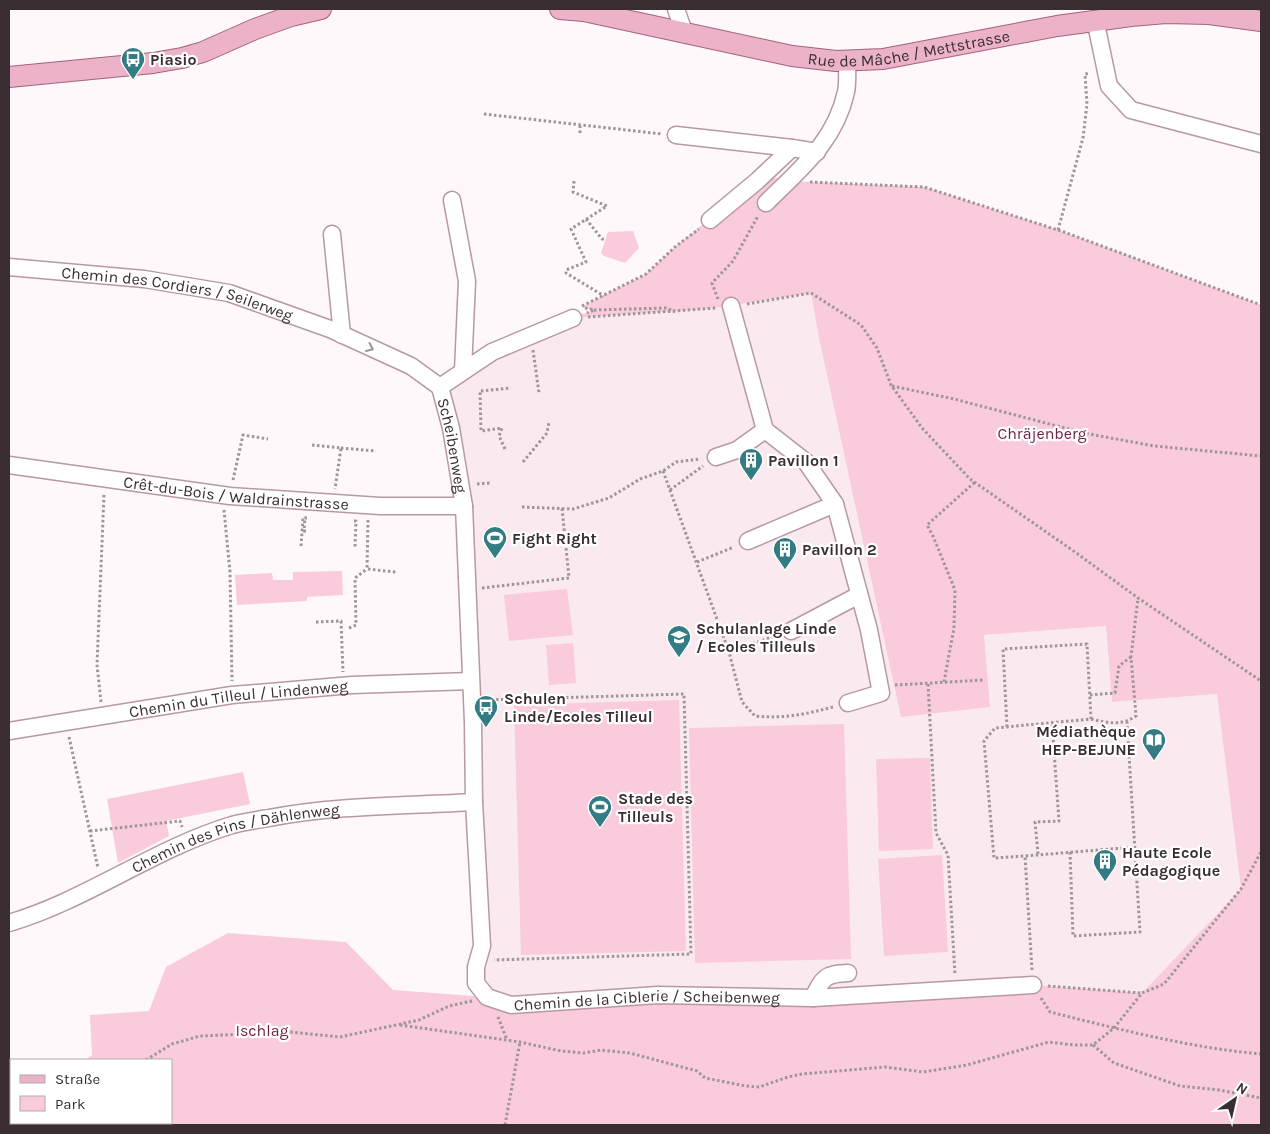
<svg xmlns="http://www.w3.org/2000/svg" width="1270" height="1134" font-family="Karla,sans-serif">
<rect width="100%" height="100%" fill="#fef8fa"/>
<!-- built -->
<path fill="#faeaef" d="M811,293L818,333L984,635L1106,626L1112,702L1217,694L1241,889L1142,993L1033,985L511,1005L476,983L464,506L440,387L569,319L708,309Z"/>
<!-- green -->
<g fill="#f9cbdc">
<path d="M783,177L788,181L924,187L1064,232L1261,305V1125H9V1109L11,1108V1123H171V1060H85L92,1055L90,1015L149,1011L166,967L228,933L346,942L393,990L487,997L1033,985L1142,993L1241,889L1217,694L1112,702L1106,626L984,635L990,707L901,717L818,333L811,293L708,309L573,318L593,310L581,307L646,274L676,246L757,181Z"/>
<path d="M633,231L639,248L625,263L604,256L601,253L608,232Z"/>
<path d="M342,571L343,595L307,597V601L237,605L235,575L272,573L273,580H293V572Z"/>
<path d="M567,589L573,635L509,641L504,595Z"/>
<path d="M573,643L576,683L549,685L546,645Z"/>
<path d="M679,700L686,951L521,955L514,705Z"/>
<path d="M844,724L851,959L695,963L689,728Z"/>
<path d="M930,758L933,849L879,851L876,759Z"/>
<path d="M243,772L250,804L166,821L169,836L118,863L107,799Z"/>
<path d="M942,855L948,952L884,956L878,859Z"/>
</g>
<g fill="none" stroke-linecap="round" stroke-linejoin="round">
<!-- minor casing -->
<g stroke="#b799a3" stroke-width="19">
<g id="minor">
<path d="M676,9L684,32"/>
<path d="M1095,19L1109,86L1131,110L1261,144"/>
<path d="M676,135L792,148L817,152"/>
<path d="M452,200L467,281L463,371"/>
<path d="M766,203C800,169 835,142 846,92C848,82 847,71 847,61"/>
<path d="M710,220L757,181L792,148"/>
<path d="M332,234L342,335"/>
<path id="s1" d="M9,267L144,279L229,293L330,329L411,366L440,387"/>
<path d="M731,306L765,430L806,462L835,504L869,630L881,693L848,703"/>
<path id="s2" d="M440,387L451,428L464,506L473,722L474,802L482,946L476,967V983L487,997L511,1005L658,995L813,998L1033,985"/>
<path d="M440,387L492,352L573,318"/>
<path d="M716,457L737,450L765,430"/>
<path id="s3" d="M9,465L230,496L380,506H464"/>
<path d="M748,541L835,504"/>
<path d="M791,631L859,595"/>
<path id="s4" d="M9,731L232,695L352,685L471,681"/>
<path id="s5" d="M9,923C87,900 153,849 232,825C244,822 257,820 269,818C336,805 406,806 474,802"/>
<path d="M813,998C823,977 825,974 848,973"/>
</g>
</g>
<!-- major casing -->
<g stroke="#a4627d" stroke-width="22">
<g id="major">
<path id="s6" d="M560,9L584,11L792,56L836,61L883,59L1057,26L1131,16L1166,13L1209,14L1261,21"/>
<path d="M9,77L153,63L182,58L203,52L255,29L291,16L321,9"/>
</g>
</g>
<!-- path -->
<g stroke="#9f9699" stroke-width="3" stroke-dasharray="2.5 2.5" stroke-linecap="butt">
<path d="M484,114L662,134"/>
<path d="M580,133V124"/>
<path d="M574,181L573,192L607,206L571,229L586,262L566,270V273L604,296"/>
<path d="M810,182L924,187L1064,232L1261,305"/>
<path d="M586,219L602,239H606"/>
<path d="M1058,230L1083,138L1087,104L1085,74L1090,73"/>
<path d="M718,299L712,283L733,261L758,216"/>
<path d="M747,304L811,293L861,325L877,348L891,385L922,428L970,479L1075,552L1138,598L1261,681"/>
<path d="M582,306L646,274L676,246L699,229"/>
<path d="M585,308L594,310L587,313"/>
<path d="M594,310L666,308L675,312"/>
<path d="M588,317L716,308"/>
<path d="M533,350L539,393"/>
<path d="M892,386L954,399L1084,433L1154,446L1261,456"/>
<path d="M312,445L341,448L335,489"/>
<path d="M341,448L376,451"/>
<path d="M505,449L499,436L502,428L481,431L480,391L511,388"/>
<path d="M523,462L547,433L549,422"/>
<path d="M663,471L729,652L742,702L755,716C783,719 807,714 833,707"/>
<path d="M233,480L243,435L268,439"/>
<path d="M477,484L490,483"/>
<path d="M670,490L703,466"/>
<path d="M522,507L573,509L609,498L640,479L663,471L676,462L700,459"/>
<path d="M224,510L230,572L232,681"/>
<path d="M368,520L367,569L396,572"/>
<path d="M354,521H356L355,547"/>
<path d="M306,531H304L305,518H307"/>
<path d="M301,546L303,518H305"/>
<path d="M697,562L734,547"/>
<path d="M482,588L569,578L562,508"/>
<path d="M316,622L341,621L343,672"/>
<path d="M349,628L356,625L355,578L367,569"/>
<path d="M729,652L778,635"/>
<path d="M944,682L954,628L955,590L933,536L927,525L975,482"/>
<path d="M928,684L936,833L948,855L955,975"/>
<path d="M895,685L984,680"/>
<path d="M1090,695L1115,693L1119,666L1131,657"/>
<path d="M486,700L684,694L691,954L494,960"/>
<path d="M101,702L97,665L104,494"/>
<path d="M1091,719C1108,723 1121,726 1136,716L1131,657L1138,598"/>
<path d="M1007,727L1003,649L1087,644L1091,719L995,728L984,741L994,858L1025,856"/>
<path d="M69,737L98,868"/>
<path d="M90,831L180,821L182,827"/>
<path d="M1070,852L1073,936L1140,932L1127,722"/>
<path d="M1038,854L1035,822L1059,821L1052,723"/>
<path d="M1032,970L1025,856L1135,847"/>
<path d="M1048,986L1141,993"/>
<path d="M1041,998L1050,1012C1118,1029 1191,1048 1261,1054"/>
<path d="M498,1017L507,1040"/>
<path d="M400,1025L520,1042L561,1051L584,1053L601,1050L630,1053L697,1071L705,1078L746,1086L759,1087L788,1077L802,1074L885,1067L923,1072L967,1065L1049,1042L1074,1045H1093L1114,1028L1142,993L1164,984L1241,889L1261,852"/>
<path d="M1093,1045L1114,1063L1180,1086L1219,1090L1261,1098"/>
<path d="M146,1060L172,1044L200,1036L291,1032L340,1037L419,1020L449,1006L472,1001"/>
<path d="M77,1123L83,1125"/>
<path d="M30,1125L35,1123"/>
<path d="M505,1125L520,1042"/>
</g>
<!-- minor -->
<use href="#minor" stroke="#fff" stroke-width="16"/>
<!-- major -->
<use href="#major" stroke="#ebb2ca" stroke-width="20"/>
</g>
<!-- one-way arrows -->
<defs><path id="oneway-chevron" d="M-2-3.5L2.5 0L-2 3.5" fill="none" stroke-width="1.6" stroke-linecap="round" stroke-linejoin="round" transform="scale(1.25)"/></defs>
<use stroke="#9c9698" href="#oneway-chevron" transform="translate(370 348) rotate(24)"/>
<!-- icons -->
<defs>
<g id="bus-pin" transform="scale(1.25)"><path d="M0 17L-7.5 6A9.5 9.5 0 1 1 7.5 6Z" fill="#347c83" stroke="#fff"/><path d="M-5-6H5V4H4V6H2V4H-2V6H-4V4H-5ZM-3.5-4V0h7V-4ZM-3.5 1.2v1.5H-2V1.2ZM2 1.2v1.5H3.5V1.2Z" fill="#fff"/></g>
<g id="building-pin" transform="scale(1.25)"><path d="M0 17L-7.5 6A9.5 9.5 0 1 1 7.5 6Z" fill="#347c83" stroke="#fff"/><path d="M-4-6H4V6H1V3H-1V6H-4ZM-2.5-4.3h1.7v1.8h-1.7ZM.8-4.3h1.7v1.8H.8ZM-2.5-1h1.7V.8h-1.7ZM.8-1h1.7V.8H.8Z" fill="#fff"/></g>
<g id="stadium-pin" transform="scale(1.25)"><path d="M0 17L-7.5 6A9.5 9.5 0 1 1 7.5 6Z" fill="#347c83" stroke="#fff"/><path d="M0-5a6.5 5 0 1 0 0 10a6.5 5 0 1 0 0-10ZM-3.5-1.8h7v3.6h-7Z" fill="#fff"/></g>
<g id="school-pin" transform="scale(1.25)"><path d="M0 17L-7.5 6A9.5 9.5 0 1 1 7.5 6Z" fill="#347c83" stroke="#fff"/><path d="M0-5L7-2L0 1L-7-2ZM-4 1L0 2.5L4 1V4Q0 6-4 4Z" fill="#fff"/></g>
<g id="library-pin" transform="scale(1.25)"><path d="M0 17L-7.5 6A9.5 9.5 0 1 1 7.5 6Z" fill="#347c83" stroke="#fff"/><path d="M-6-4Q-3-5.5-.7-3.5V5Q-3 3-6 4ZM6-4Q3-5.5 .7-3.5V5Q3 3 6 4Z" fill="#fff"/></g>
</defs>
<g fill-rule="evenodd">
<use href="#bus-pin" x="133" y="59"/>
<use href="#building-pin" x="751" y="460"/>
<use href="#stadium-pin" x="495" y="538"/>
<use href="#building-pin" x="785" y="549"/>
<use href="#school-pin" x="679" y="637"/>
<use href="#bus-pin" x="486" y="707"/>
<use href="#library-pin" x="1154" y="740"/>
<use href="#stadium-pin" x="600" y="807"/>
<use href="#building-pin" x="1105" y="861"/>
</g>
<g text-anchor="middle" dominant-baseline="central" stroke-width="4.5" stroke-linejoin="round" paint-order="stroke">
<!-- street labels -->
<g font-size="16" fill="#392d31" stroke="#fff">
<text stroke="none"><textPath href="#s6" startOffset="355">Rue de Mâche / Mettstrasse</textPath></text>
<text stroke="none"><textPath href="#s1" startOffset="171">Chemin des Cordiers / Seilerweg</textPath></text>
<text stroke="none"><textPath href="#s2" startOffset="60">Scheibenweg</textPath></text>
<text stroke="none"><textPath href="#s3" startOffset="229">Crêt-du-Bois / Waldrainstrasse</textPath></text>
<text stroke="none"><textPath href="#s4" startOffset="232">Chemin du Tilleul / Lindenweg</textPath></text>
<text stroke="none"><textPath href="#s5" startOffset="244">Chemin des Pins / Dählenweg</textPath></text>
<text stroke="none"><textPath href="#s2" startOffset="779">Chemin de la Ciblerie / Scheibenweg</textPath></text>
</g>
<!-- poi labels -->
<g font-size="16" font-weight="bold" fill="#392d31" stroke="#fff" text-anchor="start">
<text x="150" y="59">Piasio</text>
<text x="768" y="460">Pavillon 1</text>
<text x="512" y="538">Fight Right</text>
<text x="802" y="549">Pavillon 2</text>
<text x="696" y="628">Schulanlage Linde<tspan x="696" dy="18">/ Ecoles Tilleuls</tspan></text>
<text x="504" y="698">Schulen<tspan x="504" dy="18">Linde/Ecoles Tilleul</tspan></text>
<text x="1136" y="731" text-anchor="end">Médiathèque<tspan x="1136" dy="18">HEP-BEJUNE</tspan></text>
<text x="618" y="798">Stade des<tspan x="618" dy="18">Tilleuls</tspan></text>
<text x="1122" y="852">Haute Ecole<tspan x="1122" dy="18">Pédagogique</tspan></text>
</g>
<!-- park labels -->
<g font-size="16" fill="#731c47" stroke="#fff">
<text x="1042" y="433">Chräjenberg</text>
<text x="262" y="1030">Ischlag</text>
</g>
</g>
<!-- border -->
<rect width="1270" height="1134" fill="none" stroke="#392d31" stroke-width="20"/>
<!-- legend -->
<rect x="10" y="1059" width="162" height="65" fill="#ffffff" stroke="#b0abad"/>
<rect x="20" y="1075" width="25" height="8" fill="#ebb2ca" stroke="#b0abad"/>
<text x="55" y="1084" font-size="15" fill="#392d31">Straße</text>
<rect x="20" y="1096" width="25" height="15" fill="#f9cbdc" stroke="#b0abad"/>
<text x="55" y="1109" font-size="15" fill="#392d31">Park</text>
<!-- north arrow -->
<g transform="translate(1235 1099) rotate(34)" stroke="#ffffff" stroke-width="4" paint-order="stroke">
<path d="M0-4L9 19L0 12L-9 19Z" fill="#392d31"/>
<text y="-8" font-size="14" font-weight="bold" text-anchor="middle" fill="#392d31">N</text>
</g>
</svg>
